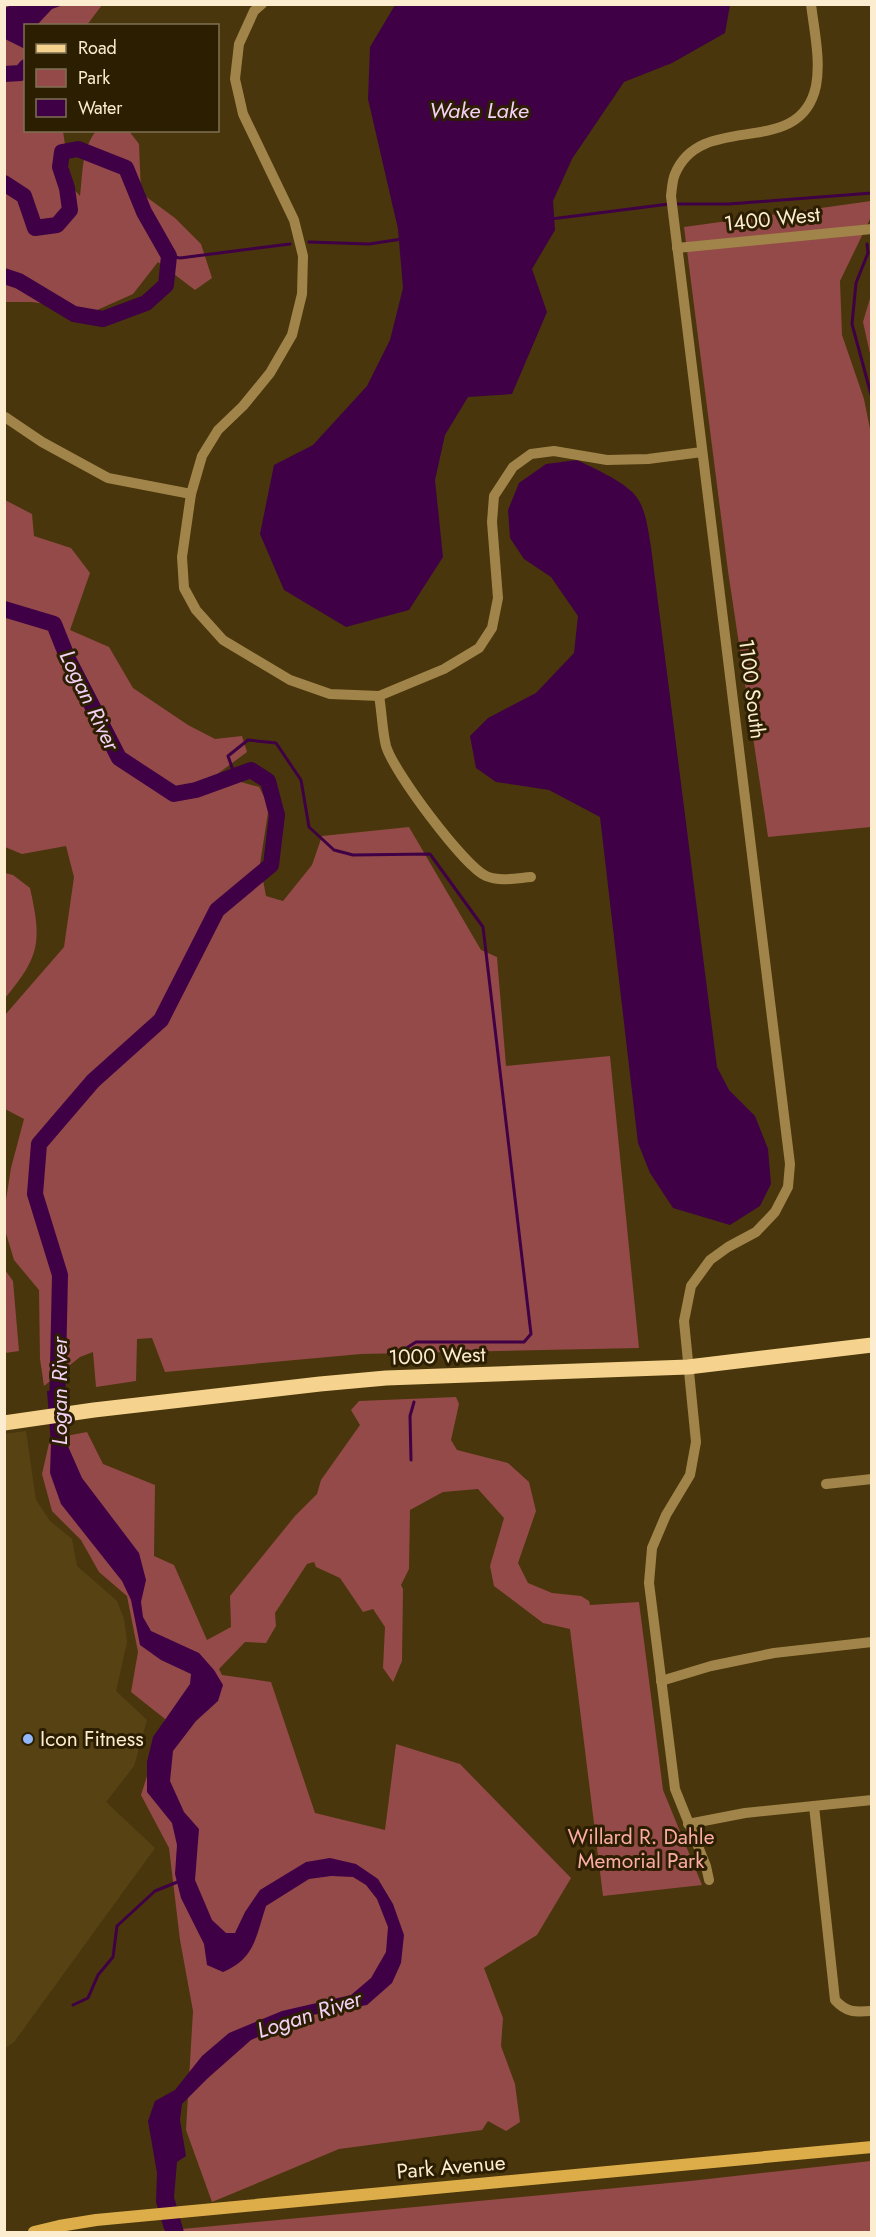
<svg xmlns="http://www.w3.org/2000/svg" width="876" height="2237" font-family="Jost,sans-serif">
<rect width="100%" height="100%" fill="#49360c"/>
<!-- built -->
<path fill="#574214" d="M26,1431L36,1500L50,1521L72,1539L77,1566L117,1601L124,1619L127,1642L116,1691L147,1720L134,1766L106,1802L155,1848L14,2042L5,2048L4,1434Z"/>
<!-- green -->
<g fill="#944a48">
<path d="M4,5H102L87,25L26,26V130L63,131L71,186L80,196C83,174 81,150 96,131H129L139,144L141,193L175,218L201,244L212,278L195,290L158,262L133,294L95,311L32,302H5Z"/>
<path d="M871,201V217L840,281L842,335L864,399L871,434V827L768,837L728,571L684,227Z"/>
<path d="M871,295H872L871,358L863,322Z"/>
<path d="M5,500L32,514L34,536L71,548L90,573L70,630L109,647L133,688L188,725L215,739L242,736L247,752L216,775L259,787L269,806L260,864L266,896L283,901L312,865L322,836L409,827L481,950L497,957L506,1066L610,1056L639,1348L361,1354L165,1372L152,1338L137,1339L136,1381L96,1387L93,1352L80,1357L44,1386L40,1359L39,1290L14,1260L5,1230V1206L11,1168L24,1119L5,1109V1015L64,947L74,877L66,846L22,854L5,847Z"/>
<path d="M5,873L13,875L30,888C42,942 40,956 5,998Z"/>
<path d="M5,1270L13,1281L19,1351L5,1353Z"/>
<path d="M456,1397L459,1404L451,1440L457,1450L508,1463L529,1482L536,1511L518,1563L528,1583L552,1593L581,1596L589,1601L590,1605L639,1602L663,1790L702,1885L603,1896L570,1629L543,1623L494,1586L490,1566L504,1518L478,1489L443,1492L410,1510L409,1569L401,1585L403,1589L402,1661L393,1682L383,1668L385,1627L373,1609L363,1612L340,1578L316,1567L314,1562L307,1564L275,1613L276,1626L266,1643L245,1642L219,1669L222,1675L271,1682L315,1813L385,1830L396,1744L460,1764L571,1878L537,1935L484,1968L503,2018L501,2046L515,2084L520,2122L506,2131L488,2121L482,2130L339,2149L212,2202L186,2130L193,2011L180,1940L169,1848L141,1795L165,1719L131,1692L138,1652L127,1596L99,1572L81,1540L52,1511L42,1474L50,1439L87,1432L103,1464L155,1485L154,1556L174,1565L207,1640L231,1627L230,1596L295,1516L317,1494L321,1480L360,1425L351,1410L359,1401Z"/>
<path d="M871,2161V2232H150L690,2181Z"/>
</g>
<!-- water -->
<g fill="#3f0046">
<path d="M12,5V4L63,5L52,9L37,25L26,26L25,49L5,39V8Z"/>
<path d="M395,5H730L725,33L672,63L624,82L572,159L553,201L555,230L532,269L547,312L512,394L468,397L445,435L435,480L443,557L409,610L346,627L284,590L260,534L274,465L313,445L367,386L390,340L403,288L398,229L368,99L370,47Z"/>
<path d="M577,460C593,468 623,481 634,494C646,507 648,530 651,547L717,1067L729,1090L755,1116L768,1149L771,1184L760,1206L730,1225L673,1208L650,1173L638,1143L600,817L549,790L496,782L476,768L470,736L488,718L536,693L574,653L578,616L551,577L524,559L510,538L508,510L519,483L546,464Z"/>
<path d="M64,1390L67,1444L82,1478L139,1553L146,1580L141,1602L143,1617L151,1631L199,1653L214,1670L223,1685L218,1701L196,1721L173,1751L170,1781L184,1812L199,1829L195,1880L212,1920L226,1933H235L245,1912L260,1890L306,1862L330,1858L356,1864L378,1879L393,1904L404,1935L401,1963L392,1983L367,2005L307,2016L251,2040L208,2078L182,2104L180,2120L186,2156L177,2162L174,2197L184,2232H165L156,2202L157,2173L148,2121L155,2101L175,2090L202,2056L229,2033L282,2011L351,1995L371,1978L386,1952L388,1927L377,1899L366,1885L353,1877L331,1876L309,1879L266,1906C256,1936 255,1959 223,1972L207,1965L204,1944L181,1898L175,1874L177,1845L172,1823L147,1792V1762L153,1737L190,1684L191,1674L161,1660L140,1645L131,1600L122,1581L61,1504L50,1473L51,1444L47,1391Z"/>
</g>
<g fill="none" stroke-linecap="round" stroke-linejoin="round">
<!-- stream -->
<g stroke="#3f0046" stroke-width="3">
<path d="M676,204H729L872,193"/>
<path d="M551,219L669,204"/>
<path d="M309,242L369,244L402,239"/>
<path d="M867,244L868,253L856,283L852,324L872,398"/>
<path d="M169,256L180,258L290,244"/>
<path d="M235,776L228,756L248,740L276,743L301,780L309,827L334,850L353,855L430,854L483,927L531,1334L524,1342H416L408,1347"/>
<path d="M411,1460L410,1416L414,1402"/>
<path d="M73,2005L88,1998L98,1975L113,1957L117,1926L155,1891L180,1881"/>
</g>
<!-- river -->
<g stroke="#3f0046" stroke-width="16">
<path d="M4,74L21,73L26,67"/>
<path d="M4,183L24,196L35,228L57,225L70,210L67,188L60,167L62,152L78,149L126,168L144,212L169,256L166,285L146,303L103,319L74,314L19,281L4,276"/>
<path d="M4,609L54,624L68,659L119,758L174,794L196,790L251,770L268,781L277,815L271,865L217,910L161,1020L93,1081L39,1144L35,1194L60,1275L57,1412"/>
</g>
<!-- street -->
<g stroke="#a18449" stroke-width="10">
<path d="M262,4L254,11L239,44L235,79L243,114L294,220L303,256L302,294L292,335L270,373L243,406L218,430L202,456L191,494L182,557L184,588L196,610L223,640L290,680L330,694L379,696L444,669L479,648L492,628L498,598L492,522L494,496L513,467L531,454L554,451L607,460L648,459L702,452"/>
<path d="M677,248L872,229"/>
<path d="M5,417L42,442L108,478L191,494"/>
<path d="M379,696C382,712 382,730 386,746C393,771 464,866 486,876C500,882 517,878 531,877"/>
<path d="M826,1484L872,1479"/>
<path d="M661,1681L711,1666L774,1653L872,1642"/>
<path d="M814,1806L835,2000C847,2013 855,2012 872,2011"/>
<path d="M688,1824L745,1813L872,1800"/>
<path d="M709,1880L706,1866L675,1789L649,1583L652,1548L666,1515L690,1475L696,1442L684,1321L691,1286L710,1260L728,1247L756,1232L775,1212L788,1187L790,1164L671,196C672,189 672,181 675,174C702,109 800,161 816,86C821,60 814,30 811,4"/>
</g>
<!-- secondary -->
<path stroke="#dcad49" stroke-width="12" d="M34,2232L59,2226L96,2220L872,2147"/>
<!-- primary -->
<path stroke="#f5d28d" stroke-width="15" d="M4,1423L94,1410L320,1384L386,1378L688,1367L872,1345"/>
</g>
<!-- markers -->
<circle fill="#93b7fd" stroke="#2c1e00" stroke-width="2" cx="28" cy="1739" r="6"/>
<g text-anchor="middle" dominant-baseline="central" stroke-width="6" stroke-linejoin="round" paint-order="stroke">
<!-- street labels -->
<g font-size="21" fill="#fcedd0" stroke="#2c1e00">
<text transform="translate(772 219) rotate(-6)">1400 West</text>
<text transform="translate(752 689) rotate(83)">1100 South</text>
<text transform="translate(437 1356) rotate(-2)">1000 West</text>
<text transform="translate(451 2167) rotate(-5)">Park Avenue</text>
</g>
<!-- poi labels -->
<g font-size="21" fill="#fcedd0" stroke="#2c1e00" text-anchor="start">
<text x="40" y="1739">Icon Fitness</text>
</g>
<!-- park labels -->
<g font-size="21" fill="#fcaca7" stroke="#2c1e00">
<text x="641" y="1837">Willard R. Dahle<tspan x="641" dy="24">Memorial Park</tspan></text>
</g>
<!-- water labels -->
<g font-size="22" font-style="italic" fill="#f4d1f7" stroke="#2c1e00">
<text x="479" y="110">Wake Lake</text>
<text transform="translate(90 700) rotate(64)">Logan River</text>
<text transform="translate(59 1391) rotate(-90)">Logan River</text>
<text transform="translate(309 2014) rotate(-18)">Logan River</text>
</g>
</g>
<!-- border -->
<rect width="876" height="2237" fill="none" stroke="#fcedd0" stroke-width="12"/>
<!-- legend -->
<rect x="24" y="24" width="195" height="108" fill="#2c1e00" stroke="#7f7153" stroke-width="1.5"/>
<rect x="36" y="44" width="30" height="9" fill="#f5d28d" stroke="#7f7153" stroke-width="1.5"/>
<text x="78" y="54" font-size="18" fill="#fcedd0">Road</text>
<rect x="36" y="69" width="30" height="18" fill="#944a48" stroke="#7f7153" stroke-width="1.5"/>
<text x="78" y="84" font-size="18" fill="#fcedd0">Park</text>
<rect x="36" y="99" width="30" height="18" fill="#3f0046" stroke="#7f7153" stroke-width="1.5"/>
<text x="78" y="114" font-size="18" fill="#fcedd0">Water</text>
</svg>
